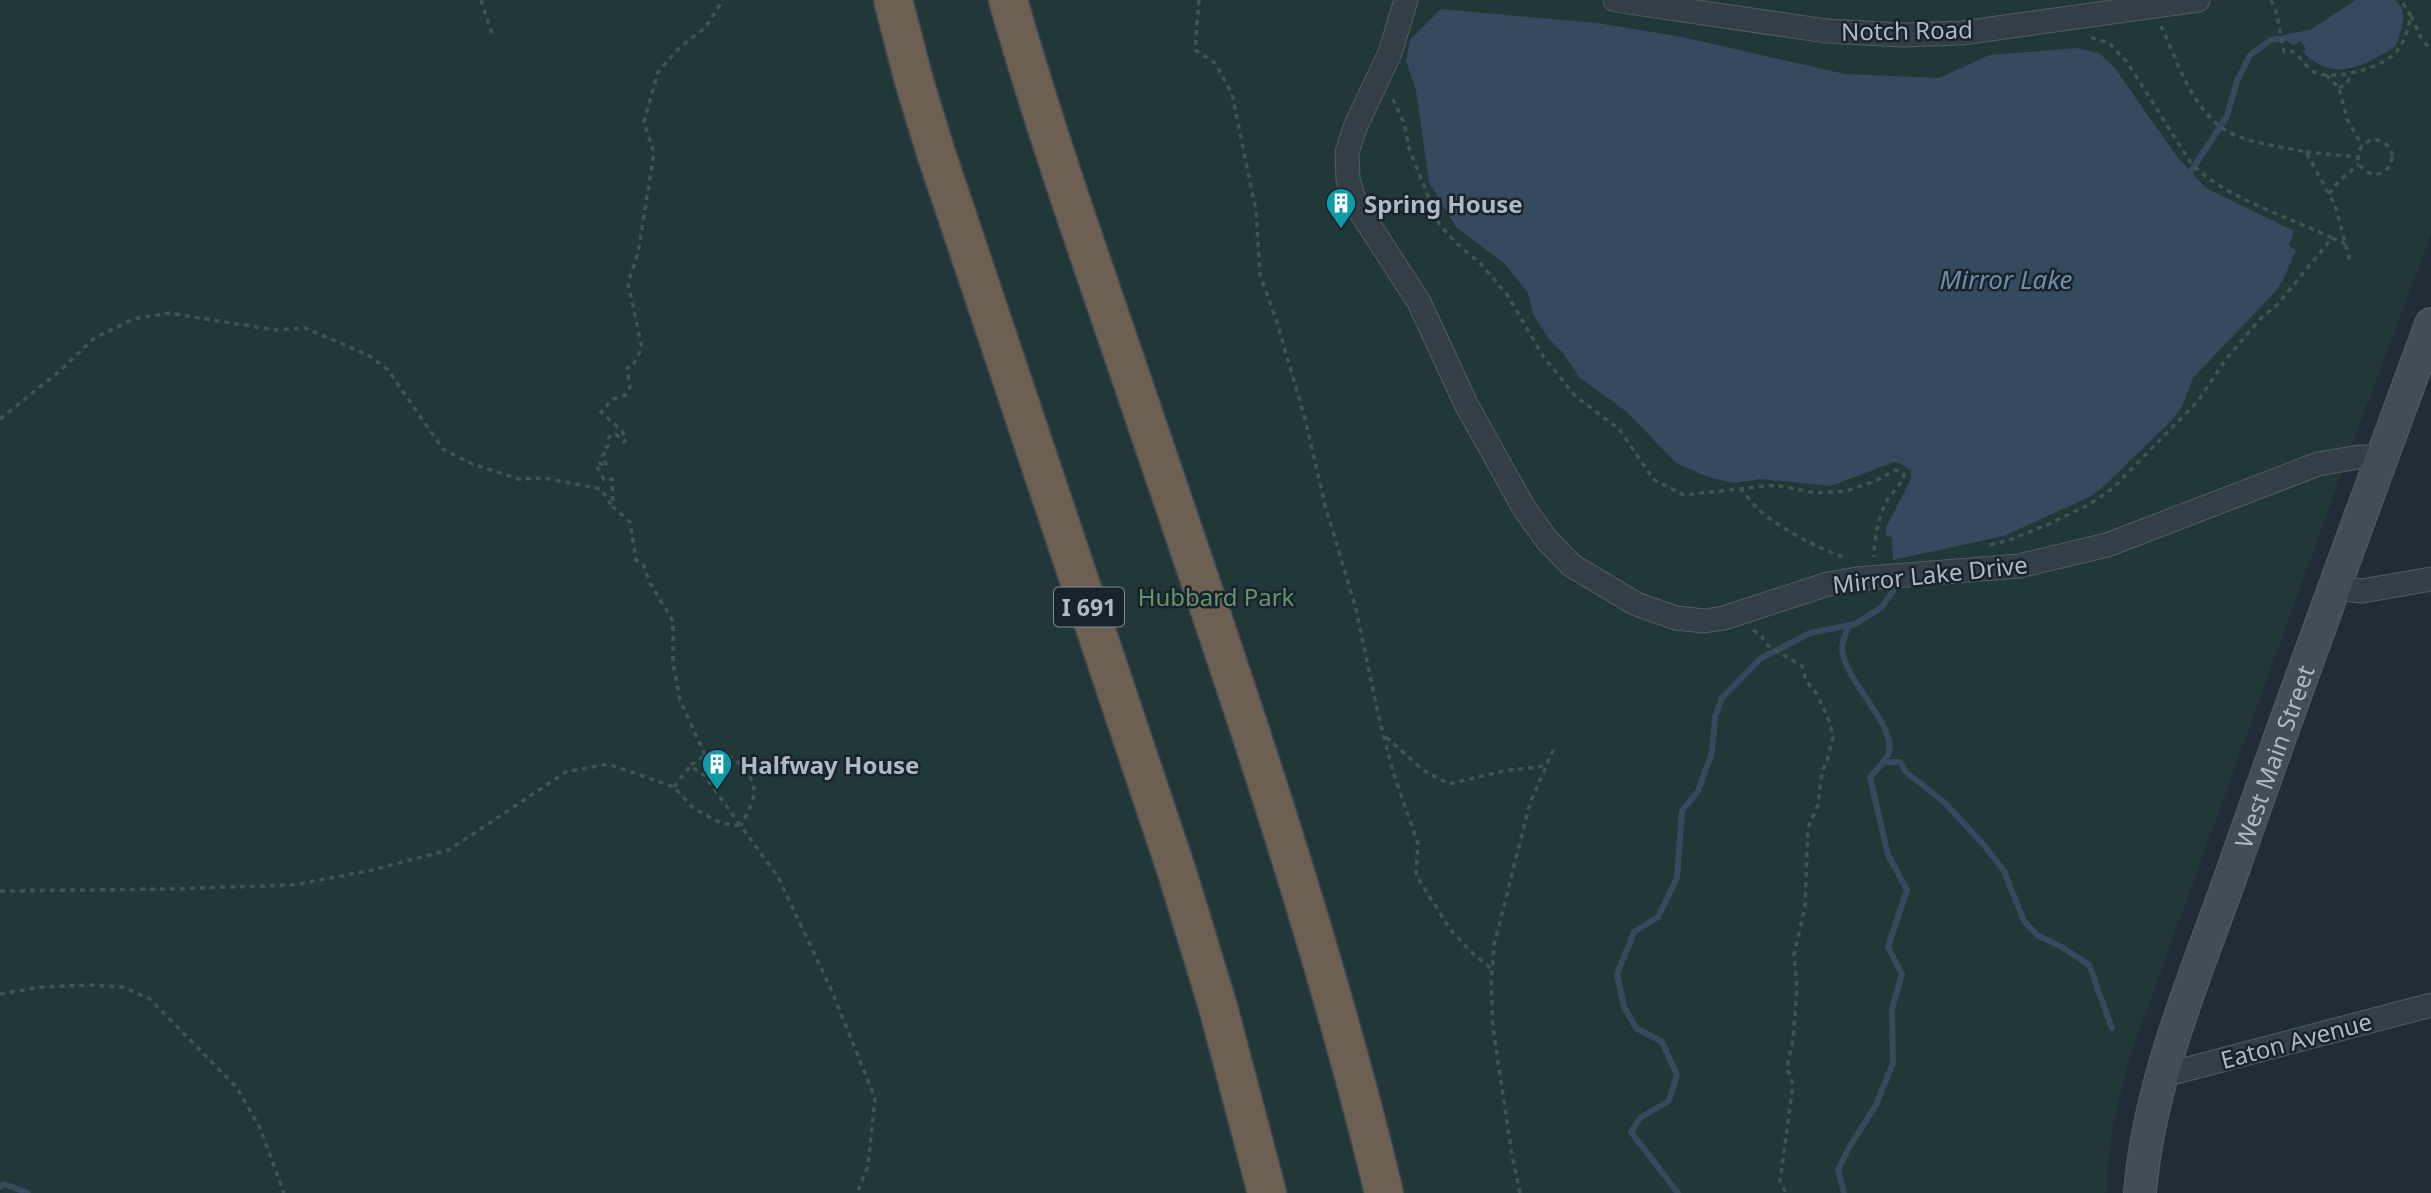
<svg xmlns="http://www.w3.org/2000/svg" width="2431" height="1193" font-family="'Noto Sans',sans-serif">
<rect width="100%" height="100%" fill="#202c37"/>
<!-- green -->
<path fill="#223838" d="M0,0H2431V235L2352,445L2131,1054C2118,1100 2108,1145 2106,1193H0Z"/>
<!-- water -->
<g fill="#344a5e">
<path d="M2356,0H2395C2410,13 2401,30 2396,46C2364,66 2333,84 2302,51L2306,49L2301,41L2293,45L2288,42L2287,34L2310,30Z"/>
<path d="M1441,9L1597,23L1682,37L1845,74L1939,78L1989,55L2077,48L2099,53L2114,67L2178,158L2206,188L2294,231L2289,246L2296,250L2283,280L2275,292L2193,378L2182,406L2173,419L2104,486L2091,496L2004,536L1893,560L1892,537L1886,536V527L1911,479V471L1902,464L1894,462L1831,486L1761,479L1733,483L1708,477L1676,463L1627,412L1580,378L1563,353L1548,338L1533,314L1528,293L1505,264L1456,227L1429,182L1416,90L1406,61L1410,40Z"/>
</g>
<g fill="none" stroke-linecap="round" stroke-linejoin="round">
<!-- stream -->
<g stroke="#344a5e" stroke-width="6">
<path d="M2188,176L2227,116L2237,81L2250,55L2271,40L2293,37"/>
<path d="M1883,762H1900L1906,772L1944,802L1983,844L2004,871L2024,921L2037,935L2062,947L2089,965L2112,1028"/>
<path d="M0,1187L4,1184L28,1193"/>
<path d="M1678,1193L1631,1132L1641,1117L1669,1101L1677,1075L1662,1042L1636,1028L1624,1007L1617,974L1634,932L1658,917L1677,878L1682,811L1698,791L1712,752L1715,717L1722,698L1760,659L1810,633L1855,624L1882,607L1893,591"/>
<path d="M1844,1193L1838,1170L1850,1146L1876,1105L1893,1063L1892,1009L1902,974L1888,947L1907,890L1888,855L1870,777C1876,770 1887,761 1889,751C1896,725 1842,678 1842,647C1842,640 1847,632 1849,625"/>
</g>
<!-- minor casing -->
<g stroke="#515c65" stroke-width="25">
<g id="minor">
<path d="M1406,0L1390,53L1356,125L1347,152L1348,180L1356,205L1419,302L1466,404L1524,508L1547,540L1571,565L1636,604L1676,618L1704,621L1724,618L1828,584L1857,579L2019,566L2107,545L2318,464L2359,457H2383"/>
<path d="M1615,0L1826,31L1903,35L1962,33L2198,0"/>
<path d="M2335,588L2362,591L2431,579"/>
<path d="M2161,1076L2431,1005"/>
</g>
</g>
<!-- secondary casing -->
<g stroke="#515c65" stroke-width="34">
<g id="secondary">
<path id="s1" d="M2140,1193C2149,1082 2195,977 2232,873C2296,689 2364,507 2431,324"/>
</g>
</g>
<!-- motorway casing -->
<g stroke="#3e4952" stroke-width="41">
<g id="motorway">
<path d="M893,0L914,81L936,153L1177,872L1218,1007L1267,1193"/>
<path d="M1008,0C1051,151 1105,299 1155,448C1239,694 1323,940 1384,1193"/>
</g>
</g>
<!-- path -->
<g stroke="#405455" stroke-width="3.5" stroke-dasharray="5 5" stroke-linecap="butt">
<path d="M481,0L493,37"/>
<path d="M1199,0L1195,50L1215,63L1232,94L1256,211L1260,275L1277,322L1305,419L1325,505L1356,609L1379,718L1393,772L1418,844L1416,875L1450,929L1470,951L1493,970"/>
<path d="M2271,0L2276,11L2284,52L2292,51C2301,57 2306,68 2316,73C2335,81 2385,67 2397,51C2405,41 2408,28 2411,16L2401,0"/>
<path d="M2411,16L2421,38L2431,50"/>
<path d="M2161,26C2178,62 2191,109 2227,131C2246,143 2284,147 2306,152L2335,205L2350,261"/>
<path d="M2326,75L2339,88L2347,119L2362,146"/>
<path d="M2339,88L2347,83L2352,74"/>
<path d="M1393,99L1404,123L1409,148L1439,224L1456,243L1480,263L1508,296L1543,356L1575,396L1619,429L1654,480L1684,495L1775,485L1815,493L1846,491L1875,481L1896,470L1904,474C1901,486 1892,492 1886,502C1878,519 1874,539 1874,557"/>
<circle cx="2375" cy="157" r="17"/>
<path d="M2306,152L2358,157"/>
<path d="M2329,194L2339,181L2359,164"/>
<path d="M2332,238L2346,244"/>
<path d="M0,419L61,370L93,339L133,319L169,313L275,330L305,328L368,355L388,370L443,449L470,463L519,479L544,478L601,489L612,506"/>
<path d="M1740,488C1746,495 1752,503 1758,509C1780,529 1818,548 1845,558"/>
<path d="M1990,545L2009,540L2049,524L2090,504L2113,488L2198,401L2226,359L2261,318L2277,305L2332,238C2289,217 2224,198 2191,163L2127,62L2109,43L2090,37"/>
<path d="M1753,630L1761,635L1767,645L1802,666L1806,681L1817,694L1830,723L1833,737L1827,761L1822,772L1818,805L1808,828L1805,907L1794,955L1797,988L1793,1039L1787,1068L1793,1084L1780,1182L1786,1193"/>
<path d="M1386,737L1423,770L1449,784L1503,771L1545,766"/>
<path d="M705,755L680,700L673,663V621L650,583L643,564L636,560L630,522L613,507L612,479L604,480L596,465L600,463L605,467L606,463L602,456L606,452L605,448L608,446V439L612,434L617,435L624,442L626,439L622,431L601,412L613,399L625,395L628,392L630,387L627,368L632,367L642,348L628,283L638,253L654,153L644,122L658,72L679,48L705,28L723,0"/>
<path d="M691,765C695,762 700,758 705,756C726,747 751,767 754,789C755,801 746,815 741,826"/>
<path d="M674,787L690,766L704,775L778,877L831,989L875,1098L868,1166L857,1193"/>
<path d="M0,891L169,889L293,885L368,871L449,850L566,772L608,764L674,787L693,808L721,823L741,826"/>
<path d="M0,994L42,987L89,985L123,987L150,999L237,1088L260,1128L284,1193"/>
<path d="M1520,1193L1512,1155L1493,1028L1491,984L1494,945L1530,803L1554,748"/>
</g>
<!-- minor -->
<use href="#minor" stroke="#343e47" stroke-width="23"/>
<!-- secondary -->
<use href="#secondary" stroke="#424d5a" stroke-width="32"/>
<!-- motorway -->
<use href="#motorway" stroke="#6d5f51" stroke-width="38"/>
</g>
<!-- icons -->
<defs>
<g id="building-pin" transform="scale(1.575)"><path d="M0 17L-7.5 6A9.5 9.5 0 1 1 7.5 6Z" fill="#0f9aa8" stroke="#19232c"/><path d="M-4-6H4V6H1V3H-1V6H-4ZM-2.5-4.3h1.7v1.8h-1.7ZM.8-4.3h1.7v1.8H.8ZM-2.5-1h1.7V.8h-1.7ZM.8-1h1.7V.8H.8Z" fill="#fff"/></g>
</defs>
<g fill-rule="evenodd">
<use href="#building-pin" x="1341" y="203"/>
<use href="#building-pin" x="717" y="764"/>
</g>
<g text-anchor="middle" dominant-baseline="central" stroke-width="5" stroke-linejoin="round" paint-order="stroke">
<!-- shield labels -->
<rect fill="#19232c" stroke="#818c96" stroke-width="2" x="1054" y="587.5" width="70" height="39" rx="5"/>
<g font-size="23" font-weight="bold" fill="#aeb9c4">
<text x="1089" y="607">I 691</text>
</g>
<!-- street labels -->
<g font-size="24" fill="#aeb9c4" stroke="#19232c">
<text transform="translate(1907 30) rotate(-1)">Notch Road</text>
<text transform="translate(1930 574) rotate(-6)">Mirror Lake Drive</text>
<text stroke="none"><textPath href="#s1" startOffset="458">West Main Street</textPath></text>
<text transform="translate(2296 1040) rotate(-15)">Eaton Avenue</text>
</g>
<!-- poi labels -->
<g font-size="24" font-weight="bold" fill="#aeb9c4" stroke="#19232c" text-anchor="start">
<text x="1364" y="203">Spring House</text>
<text x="740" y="764">Halfway House</text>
</g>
<!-- park labels -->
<g font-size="24" fill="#66946c" stroke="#19232c">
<text x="1216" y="596">Hubbard Park</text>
</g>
<!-- water labels -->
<g font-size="26" font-style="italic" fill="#6f8da8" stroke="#19232c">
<text x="2006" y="279">Mirror Lake</text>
</g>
</g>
</svg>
